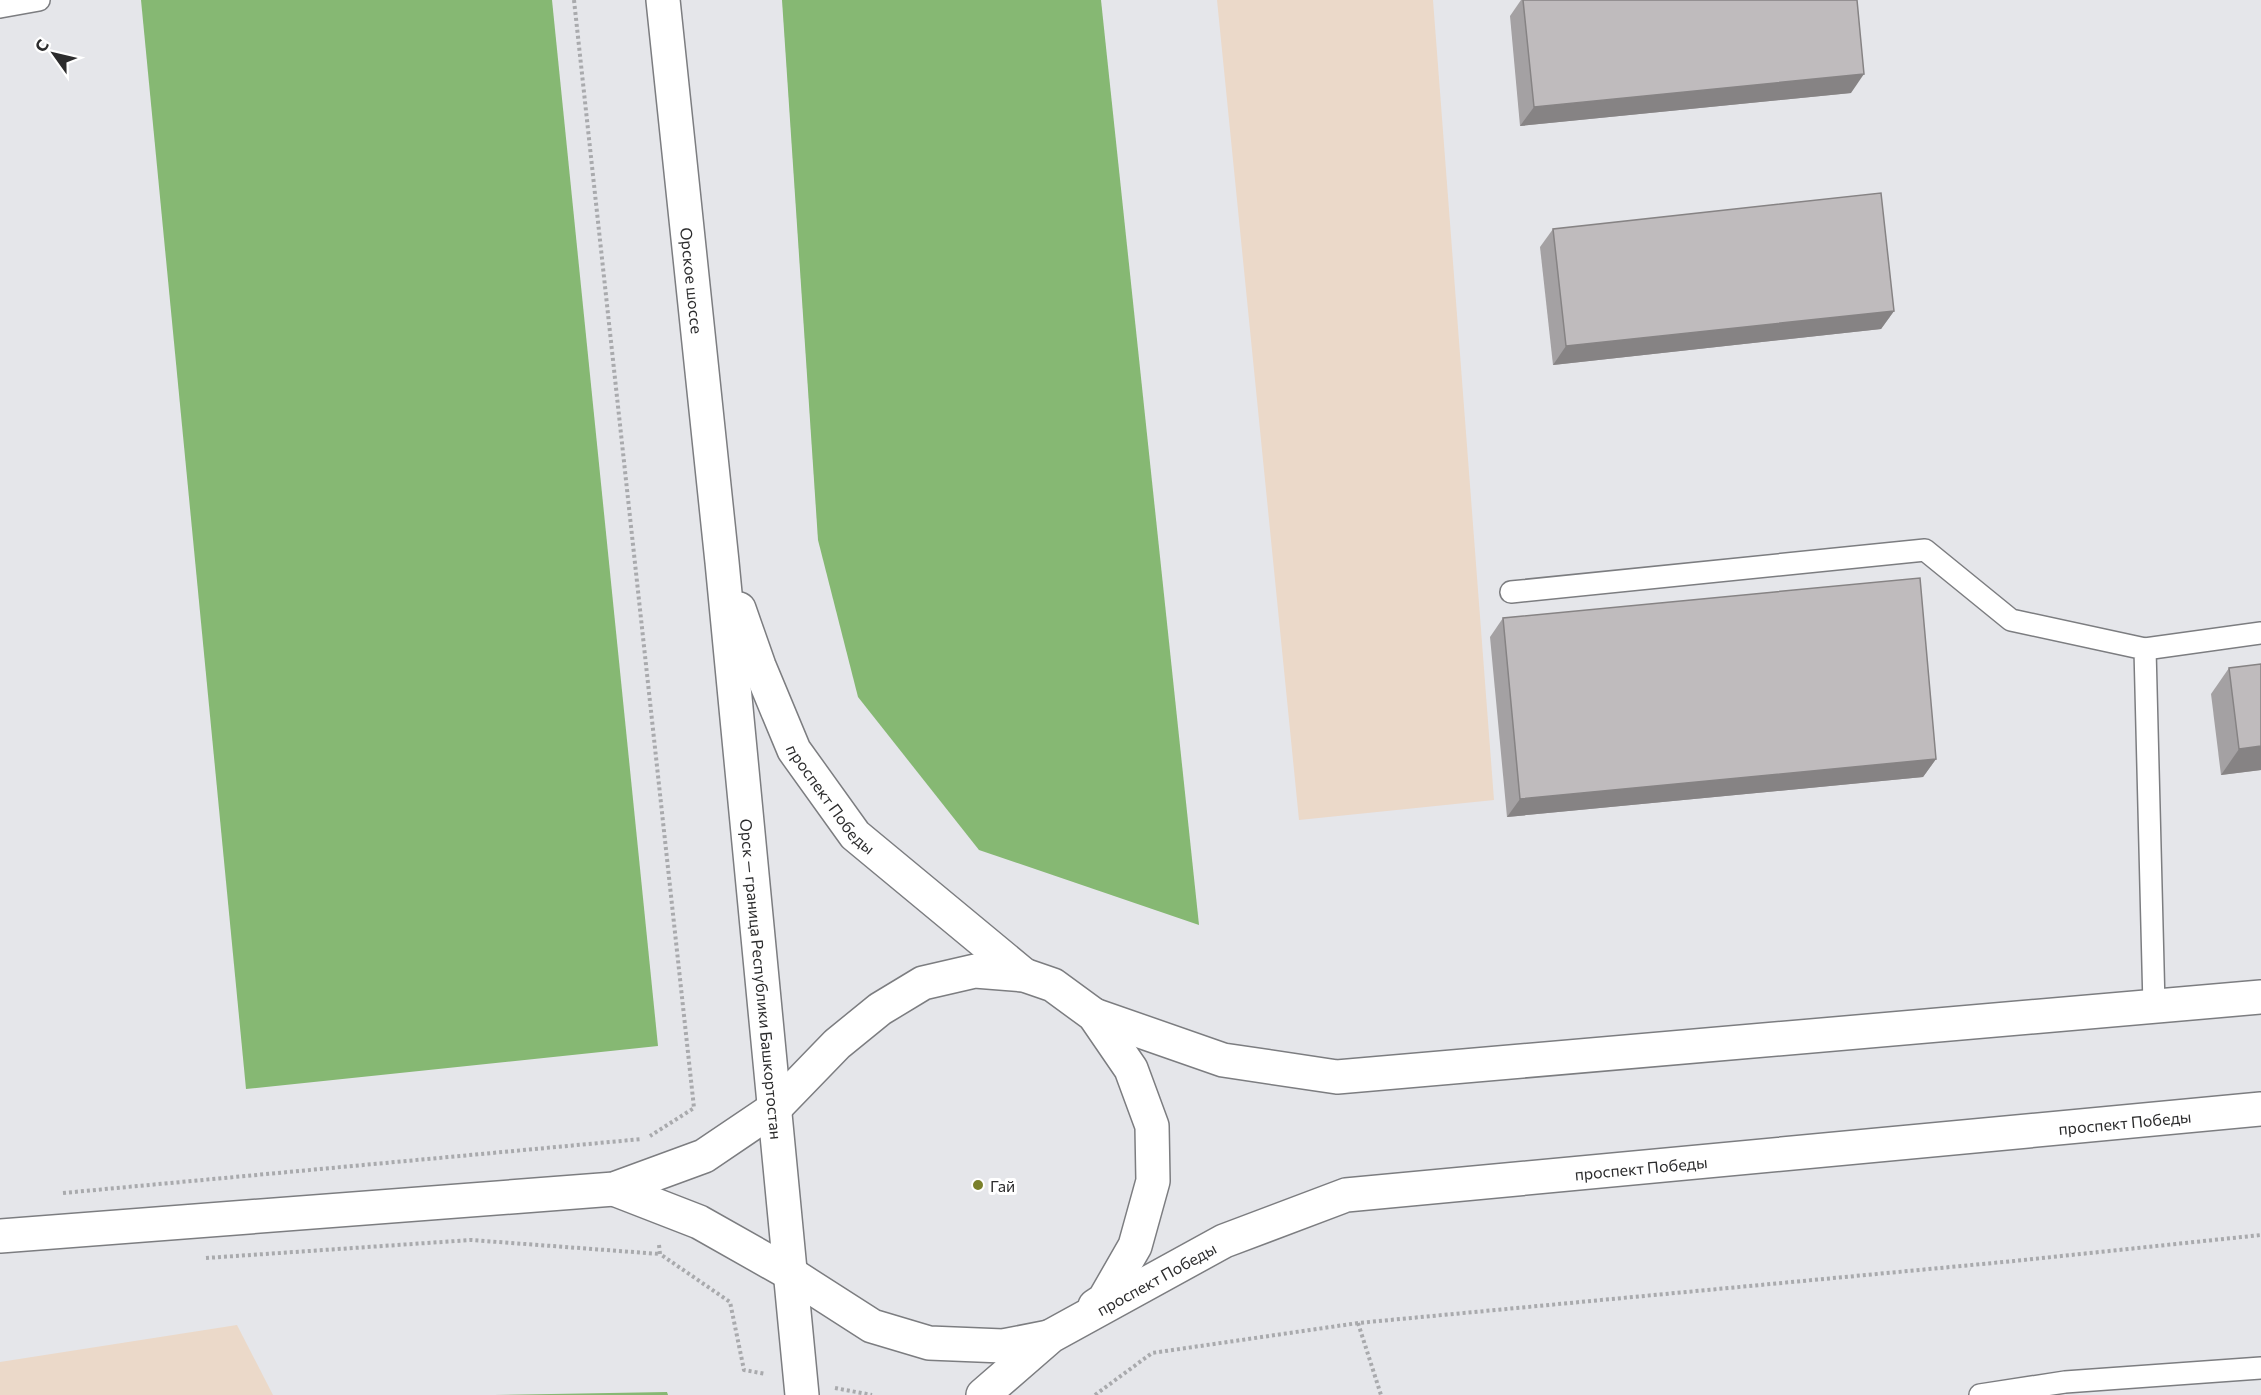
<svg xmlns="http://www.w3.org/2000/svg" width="2261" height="1395" font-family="Commissioner,sans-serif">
<rect width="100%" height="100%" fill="#e5e6ea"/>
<!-- industrial -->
<g fill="#ebd9c9">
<path d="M1217,0H1433L1494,800L1299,820Z"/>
<path d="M237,1325L273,1395H0V1362Z"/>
</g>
<!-- forest -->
<g fill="#86b873">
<path d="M141,0H552L658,1046L246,1089Z"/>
<path d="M782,0H1101L1199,925L979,850L858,697L818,540Z"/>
<path d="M667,1392L668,1395H494Z"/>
</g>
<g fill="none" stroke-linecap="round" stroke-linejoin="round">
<!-- service casing -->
<g stroke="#7c7d80" stroke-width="24">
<g id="service">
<path d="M0,7L39,0"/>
<path d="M1511,592L1925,550L2011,620L2145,649L2154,1006"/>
<path d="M2145,649L2261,633"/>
<path d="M1980,1395L2065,1382L2261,1368"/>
</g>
</g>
<!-- tertiary casing -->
<g stroke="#7c7d80" stroke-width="36">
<g id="tertiary">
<path d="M614,1189L699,1222L791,1274"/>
<path d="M0,1236L614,1189L704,1156L775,1108"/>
</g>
</g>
<!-- secondary casing -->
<g stroke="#7c7d80" stroke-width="36">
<g id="secondary">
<path id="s1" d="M663,0L722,562L802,1395"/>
<path id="s2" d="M739,609L759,666L794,750L855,835L1024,975"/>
<path d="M1094,1015L1223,1060L1337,1077L2261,997"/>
<path d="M775,1108L837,1044L880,1009L923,983L975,971L1024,975L1053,985L1094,1015L1131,1069L1152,1126L1153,1181L1135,1246L1104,1300L1095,1306"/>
<path d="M791,1274L872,1326L929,1343L1003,1346L1049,1337"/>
<path id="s3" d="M983,1395L1051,1336L1224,1241L1346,1195L2261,1109"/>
</g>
</g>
<!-- path -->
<g stroke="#a9aaad" stroke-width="4" stroke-dasharray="3 3" stroke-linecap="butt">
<path d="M574,0L694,1108L650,1136"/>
<path d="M63,1193L642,1139"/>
<path d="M659,1245L660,1254L730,1302L744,1370L766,1374"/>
<path d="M206,1258L471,1240L660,1254"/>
<path d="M1358,1323L1381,1395"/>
<path d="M835,1388L872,1395"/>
<path d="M1095,1395L1152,1353L1358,1323L2014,1261L2261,1235"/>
</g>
<!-- service -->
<use href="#service" stroke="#fff" stroke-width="21"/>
<!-- tertiary -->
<use href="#tertiary" stroke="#fff" stroke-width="33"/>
<!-- secondary -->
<use href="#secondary" stroke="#fff" stroke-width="33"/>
</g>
<!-- wall -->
<g fill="#a4a1a3">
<path d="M1521,0H1523L1851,93L1520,126L1510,16Z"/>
<path d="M1553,229L1894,311L1881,329L1553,365L1540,247Z"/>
<path d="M1503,618L1936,759L1923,777L1507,817L1490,637Z"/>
<path d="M2229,668L2261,770L2221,775L2211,694Z"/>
</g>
<!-- shaded-wall -->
<g fill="#868384">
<path d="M1864,74L1851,93L1520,126L1534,107Z"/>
<path d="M1894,311L1881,329L1553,365L1566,346Z"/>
<path d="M2261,746V770L2221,775L2239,749Z"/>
<path d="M1936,759L1923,777L1507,817L1520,799Z"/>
</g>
<!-- building -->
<g fill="#bfbbbd" stroke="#868384" stroke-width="1.5">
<path d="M1523,0H1857L1864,74L1534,107Z"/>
<path d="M1881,193L1894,311L1566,346L1553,229Z"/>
<path d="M1920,578L1936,759L1520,799L1503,618Z"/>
<path d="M2261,664V746L2239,749L2229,668Z"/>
</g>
<!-- markers -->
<circle fill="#7a802b" stroke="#fff" stroke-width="2" cx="978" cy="1185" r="6"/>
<g text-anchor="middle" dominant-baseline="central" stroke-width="6" stroke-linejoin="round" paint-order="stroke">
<!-- street labels -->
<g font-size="16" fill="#2c2c2d" stroke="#fff">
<text stroke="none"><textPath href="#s1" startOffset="282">Орское шоссе</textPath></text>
<text stroke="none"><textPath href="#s2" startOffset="213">проспект Победы</textPath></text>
<text stroke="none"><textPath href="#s1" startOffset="984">Орск — граница Республики Башкортостан</textPath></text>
<text stroke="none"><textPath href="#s3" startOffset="1200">проспект Победы</textPath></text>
<text stroke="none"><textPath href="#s3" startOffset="714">проспект Победы</textPath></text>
<text stroke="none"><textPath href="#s3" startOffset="210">проспект Победы</textPath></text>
</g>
<!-- poi labels -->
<g font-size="16" fill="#2c2c2d" stroke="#fff" text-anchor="start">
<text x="990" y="1185">Гай</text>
</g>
</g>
<!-- north arrow -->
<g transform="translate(54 54) rotate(304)" stroke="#ffffff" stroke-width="4.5" paint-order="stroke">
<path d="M0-4.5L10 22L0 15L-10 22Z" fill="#2c2c2d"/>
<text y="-9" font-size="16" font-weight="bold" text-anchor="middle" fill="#2c2c2d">С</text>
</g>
</svg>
